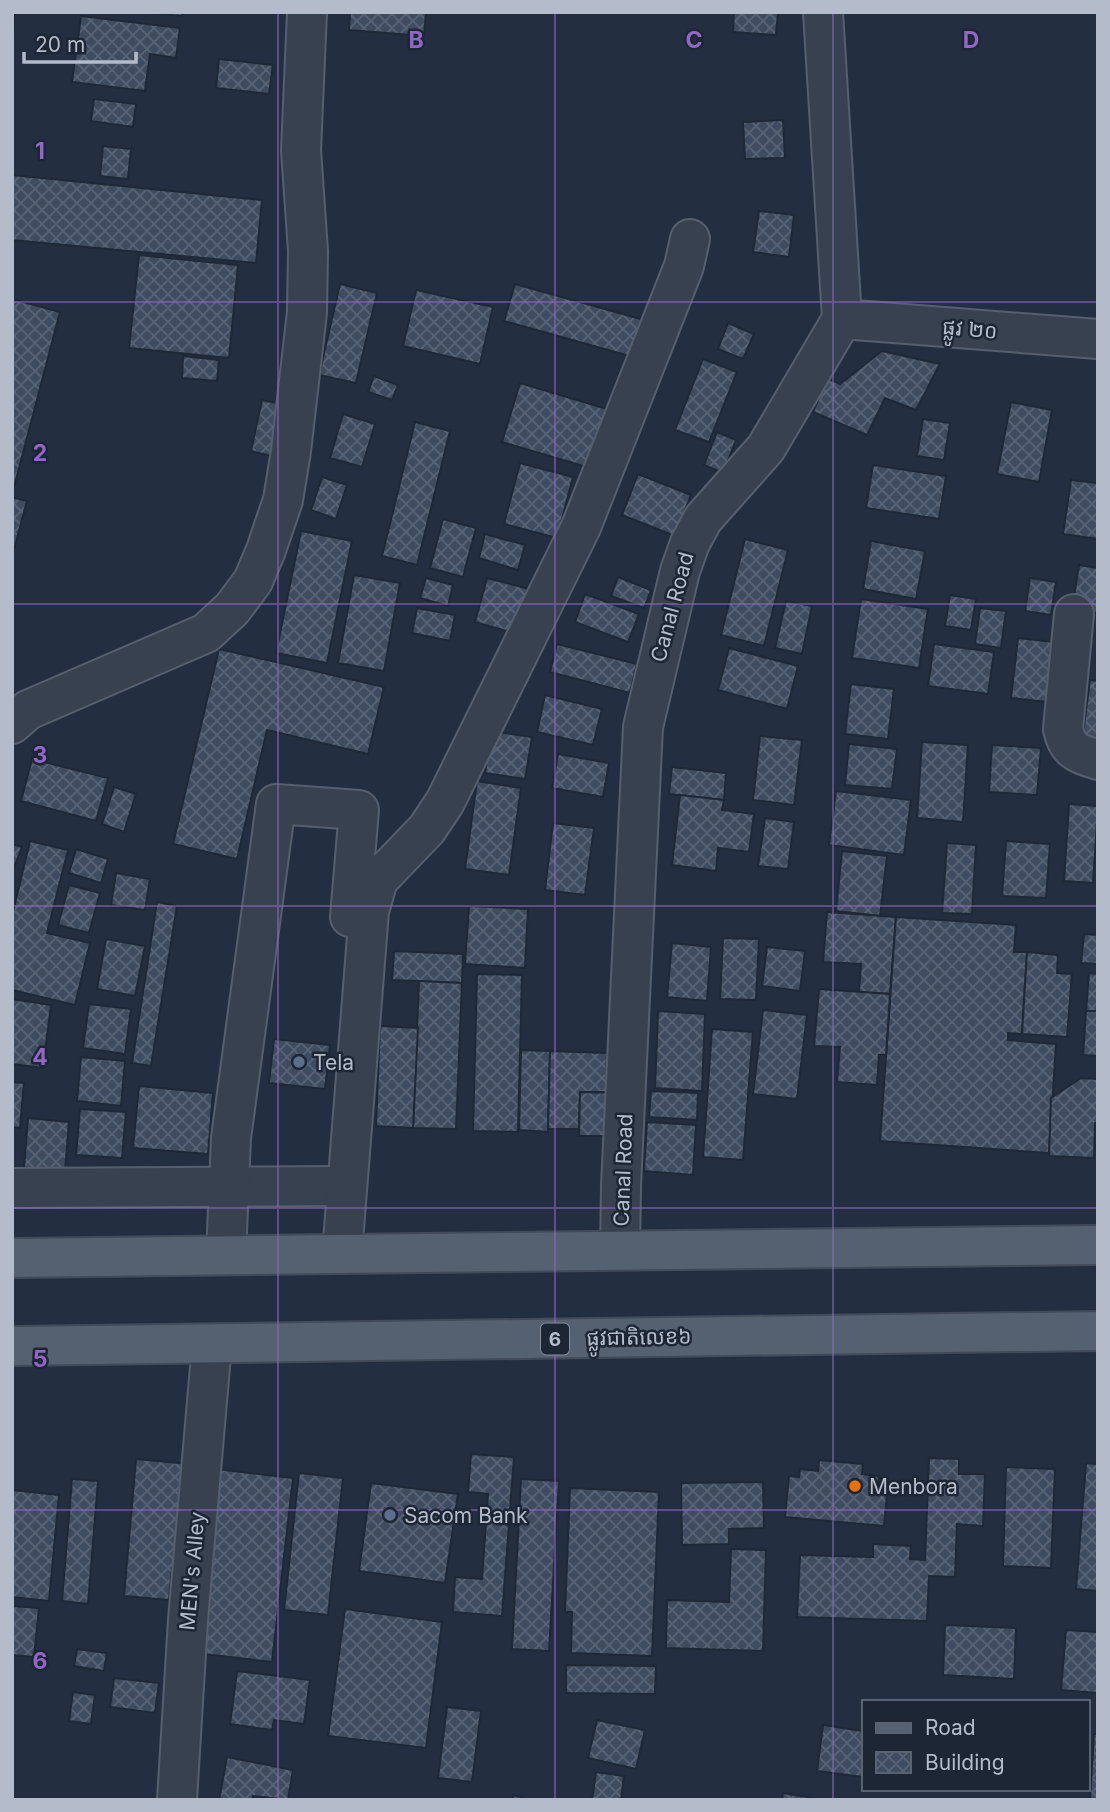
<svg xmlns="http://www.w3.org/2000/svg" width="1110" height="1812" font-family="Inter,'Noto Sans Khmer',sans-serif">
<defs>
<pattern id="building-cross-hatch" width="8" height="8" patternUnits="userSpaceOnUse" patternTransform="scale(1.75)"><rect width="8" height="8" fill="#3f4c60"/><path d="M0 0l8 8M0 8l8-8" fill="none" stroke="#586475"/></pattern>
</defs>
<rect width="100%" height="100%" fill="#232f40"/>
<!-- building -->
<g fill="url(#building-cross-hatch)" stroke="#1e2837" stroke-width="2">
<path d="M12,12H15L12,47Z"/>
<path d="M139,12H183L182,16Z"/>
<path d="M350,12H426L424,36L349,30Z"/>
<path d="M734,12H778L776,35L733,32Z"/>
<path d="M81,16L180,28L176,58L150,54L145,91L72,82Z"/>
<path d="M219,59L273,65L269,94L216,88Z"/>
<path d="M94,99L136,104L133,127L91,121Z"/>
<path d="M783,120L785,158L745,159L743,122Z"/>
<path d="M103,146L131,149L128,179L100,176Z"/>
<path d="M12,175L262,200L256,263L12,240Z"/>
<path d="M759,211L794,215L789,257L753,252Z"/>
<path d="M139,255L238,265L229,358L129,348Z"/>
<path d="M340,284L377,293L356,383L319,375Z"/>
<path d="M515,284L655,323L644,360L504,321Z"/>
<path d="M416,290L493,307L480,364L403,346Z"/>
<path d="M12,299L60,312L12,495Z"/>
<path d="M728,323L754,334L743,359L718,349Z"/>
<path d="M882,351L940,364L916,410L885,398L867,435L813,412L827,378L840,384Z"/>
<path d="M183,356L219,360L217,381L182,378Z"/>
<path d="M703,359L737,372L709,442L675,430Z"/>
<path d="M374,376L398,385L392,400L368,392Z"/>
<path d="M520,383L607,409L590,468L502,442Z"/>
<path d="M262,400L286,405L275,457L251,451Z"/>
<path d="M1011,402L1052,410L1039,482L997,474Z"/>
<path d="M343,414L375,424L362,467L330,458Z"/>
<path d="M923,419L950,423L944,460L917,456Z"/>
<path d="M415,422L450,431L417,565L382,556Z"/>
<path d="M717,432L736,440L723,473L704,465Z"/>
<path d="M520,463L573,477L557,538L504,524Z"/>
<path d="M873,465L946,476L939,519L866,508Z"/>
<path d="M638,474L691,495L675,536L622,515Z"/>
<path d="M322,477L347,485L336,519L311,510Z"/>
<path d="M1071,480L1098,483V539L1063,534Z"/>
<path d="M12,497L27,501L12,557Z"/>
<path d="M443,519L476,528L463,577L430,568Z"/>
<path d="M301,531L352,541L327,663L276,653Z"/>
<path d="M485,534L525,545L518,570L479,558Z"/>
<path d="M745,539L788,550L764,646L721,635Z"/>
<path d="M871,541L925,551L916,599L863,589Z"/>
<path d="M1079,565L1098,568V613L1072,609Z"/>
<path d="M354,575L400,583L384,671L338,663Z"/>
<path d="M618,577L651,590L644,608L611,596Z"/>
<path d="M426,578L453,585L448,606L420,598Z"/>
<path d="M487,578L529,589L517,634L475,622Z"/>
<path d="M1030,578L1056,582L1051,615L1025,611Z"/>
<path d="M585,594L639,614L628,642L575,622Z"/>
<path d="M950,595L976,599L971,630L945,626Z"/>
<path d="M861,599L928,609L919,668L852,658Z"/>
<path d="M786,601L812,606L802,654L775,648Z"/>
<path d="M417,608L455,615L450,641L412,633Z"/>
<path d="M980,608L1006,611L1001,648L975,644Z"/>
<path d="M1018,638L1063,643L1056,703L1011,698Z"/>
<path d="M557,644L637,664L630,693L550,672Z"/>
<path d="M934,644L994,652L988,694L928,686Z"/>
<path d="M729,648L798,666L787,709L718,690Z"/>
<path d="M219,649L384,687L368,754L267,730L237,859L173,844Z"/>
<path d="M1090,680L1098,681V750L1081,748Z"/>
<path d="M851,684L894,689L888,739L845,734Z"/>
<path d="M545,695L602,709L593,745L537,732Z"/>
<path d="M491,731L532,737L525,779L485,773Z"/>
<path d="M760,736L802,740L794,805L753,800Z"/>
<path d="M922,742L968,745L963,822L917,818Z"/>
<path d="M849,744L897,749L892,789L845,785Z"/>
<path d="M992,745L1041,748L1037,795L989,792Z"/>
<path d="M558,754L609,763L603,797L552,788Z"/>
<path d="M32,759L108,778L96,821L21,801Z"/>
<path d="M672,767L726,773L724,800L669,794Z"/>
<path d="M477,781L521,788L509,875L465,869Z"/>
<path d="M114,787L136,794L124,832L102,824Z"/>
<path d="M836,791L911,800L904,855L829,845Z"/>
<path d="M680,795L724,800L722,810L754,814L749,852L718,848L716,871L672,865Z"/>
<path d="M1069,804L1098,806L1093,883L1064,881Z"/>
<path d="M765,818L794,822L788,869L758,866Z"/>
<path d="M553,823L594,828L585,895L545,890Z"/>
<path d="M30,841L68,850L47,933L90,943L75,1005L12,990V916Z"/>
<path d="M1006,841L1050,844L1046,898L1002,896Z"/>
<path d="M947,843L976,845L972,914L942,913Z"/>
<path d="M12,844L22,847L12,873Z"/>
<path d="M76,849L108,859L101,883L69,873Z"/>
<path d="M842,851L887,856L880,916L836,911Z"/>
<path d="M116,873L150,879L145,910L111,905Z"/>
<path d="M69,885L100,893L89,933L58,925Z"/>
<path d="M157,902L177,906L151,1066L132,1063Z"/>
<path d="M469,906L528,909L525,968L465,964Z"/>
<path d="M827,912L896,917L890,994L859,992L861,964L823,962Z"/>
<path d="M896,917L1016,925L1014,952H1027L1022,1034L1008,1033V1040L1056,1044L1049,1153L880,1141Z"/>
<path d="M1084,934L1098,935V964L1081,963Z"/>
<path d="M723,938L759,939L756,1000L720,999Z"/>
<path d="M106,939L145,946L135,996L97,989Z"/>
<path d="M672,943L711,947L707,1001L667,997Z"/>
<path d="M767,947L805,951L800,991L762,986Z"/>
<path d="M394,951L463,954L462,983L392,980Z"/>
<path d="M1027,952L1058,955L1057,973L1072,974L1067,1037L1022,1034Z"/>
<path d="M1089,973L1098,974V1011H1086Z"/>
<path d="M477,974L522,975L518,1132L473,1131Z"/>
<path d="M419,981L462,983L456,1129L413,1128Z"/>
<path d="M819,989L890,994L886,1055H879L877,1085L837,1082L840,1047L814,1046Z"/>
<path d="M12,999L51,1005L43,1068L12,1064Z"/>
<path d="M89,1004L131,1009L125,1054L83,1048Z"/>
<path d="M763,1010L807,1015L797,1099L753,1094Z"/>
<path d="M658,1011L705,1014L702,1091L655,1088Z"/>
<path d="M1086,1011H1098V1056L1083,1055Z"/>
<path d="M380,1026L418,1028L413,1128L376,1126Z"/>
<path d="M712,1029L753,1032L743,1160L703,1157Z"/>
<path d="M274,1039L330,1045L325,1089L269,1083Z"/>
<path d="M521,1050L550,1051L548,1132L519,1130Z"/>
<path d="M550,1051L607,1053L606,1092H580L579,1129H548Z"/>
<path d="M81,1057L125,1061L121,1106L77,1101Z"/>
<path d="M1081,1078L1098,1079V1123H1095L1094,1158L1049,1156L1051,1098Z"/>
<path d="M12,1082L24,1083L20,1128L12,1127Z"/>
<path d="M139,1086L213,1093L208,1154L133,1148Z"/>
<path d="M651,1091L698,1093L697,1120L649,1117Z"/>
<path d="M580,1092L619,1093L618,1136H579Z"/>
<path d="M80,1109L126,1112L122,1158L76,1155Z"/>
<path d="M28,1118L69,1122L65,1171L24,1168Z"/>
<path d="M647,1122L696,1125L693,1175L644,1171Z"/>
<path d="M471,1454L514,1457L502,1616L453,1612L455,1577L482,1579L488,1494L468,1492Z"/>
<path d="M929,1458L959,1459V1474H985L983,1526L957,1524L955,1577L929,1576L927,1621L797,1617L800,1555L873,1557V1544L911,1546L910,1559L925,1560Z"/>
<path d="M136,1459L190,1464L181,1569L172,1568L169,1600L124,1596Z"/>
<path d="M819,1460L863,1464L862,1474L879,1476L878,1484H888L884,1526L785,1517L789,1476L799,1477L800,1469L818,1471Z"/>
<path d="M1086,1463L1098,1464V1591L1076,1589Z"/>
<path d="M1006,1467L1055,1469L1051,1568L1003,1566Z"/>
<path d="M208,1468L293,1478L272,1662L187,1652Z"/>
<path d="M299,1473L343,1478L328,1615L284,1610Z"/>
<path d="M72,1479L98,1481L88,1604L62,1601Z"/>
<path d="M521,1479L559,1481L549,1651L512,1649Z"/>
<path d="M763,1482L764,1528L729,1529V1544L682,1545L681,1483Z"/>
<path d="M371,1483L458,1494L445,1583L359,1571Z"/>
<path d="M570,1488L659,1492L652,1656L571,1653L572,1612H565Z"/>
<path d="M12,1490L59,1495L49,1601L12,1597Z"/>
<path d="M731,1549L766,1550L763,1651L666,1648L667,1600L729,1602Z"/>
<path d="M12,1606L39,1608L34,1657L12,1655Z"/>
<path d="M345,1609L442,1622L426,1748L328,1736Z"/>
<path d="M945,1625L1016,1628L1014,1679L943,1675Z"/>
<path d="M1066,1630L1098,1632V1693L1061,1690Z"/>
<path d="M77,1649L107,1653L104,1671L74,1666Z"/>
<path d="M566,1665L656,1666L655,1694L566,1693Z"/>
<path d="M237,1671L310,1680L304,1724L274,1720L272,1730L230,1724Z"/>
<path d="M114,1678L159,1683L155,1713L110,1707Z"/>
<path d="M73,1692L95,1695L91,1724L69,1721Z"/>
<path d="M447,1707L481,1711L472,1782L438,1778Z"/>
<path d="M597,1720L645,1730L636,1769L588,1758Z"/>
<path d="M823,1725L863,1731V1777L817,1771Z"/>
<path d="M1094,1734H1098V1800H1090Z"/>
<path d="M227,1757L293,1770L288,1800L253,1796L252,1800H219Z"/>
<path d="M596,1772L624,1776L621,1800H592Z"/>
<path d="M783,1793L825,1800H782Z"/>
<path d="M514,1795L531,1800H512Z"/>
</g>
<g fill="none" stroke-linecap="round" stroke-linejoin="round">
<!-- minor casing -->
<g stroke="#555f6e" stroke-width="42">
<g id="minor">
<path d="M842,319L1098,339"/>
<path d="M1074,614L1063,729C1068,752 1078,753 1098,760"/>
<path d="M12,724L28,710L206,633L232,609L253,581L266,550L283,500L291,451L307,312L308,251L301,150L307,12"/>
<path d="M12,1188L347,1186"/>
<path d="M620,1250L621,1186L643,727L680,571L690,543L703,519L766,448L842,319L823,12"/>
<path d="M342,1254L369,911L378,880L427,829L445,802L581,527L684,266L690,239"/>
<path d="M226,1255L231,1138L276,804L359,810L350,917"/>
<path d="M177,1800L188,1620L212,1344"/>
</g>
</g>
<!-- major casing -->
<g stroke="#414a59" stroke-width="42">
<g id="major">
<path d="M12,1258L1098,1245"/>
<path d="M12,1346L1098,1331"/>
</g>
</g>
<!-- minor -->
<use href="#minor" stroke="#374150" stroke-width="38"/>
<!-- major -->
<use href="#major" stroke="#556070" stroke-width="38"/>
</g>
<!-- grid -->
<path fill="none" stroke="#9266c4" stroke-width="2" stroke-opacity="0.55" d="M278,12V1800M555,12V1800M833,12V1800M12,302H1098M12,604H1098M12,906H1098M12,1208H1098M12,1510H1098"/>
<!-- markers -->
<g fill="#5c6f8a" stroke="#1c2635" stroke-width="2.5">
<circle cx="299" cy="1062" r="7"/>
<circle cx="390" cy="1515" r="7"/>
</g>
<circle fill="#e8710a" stroke="#1c2635" stroke-width="2.5" cx="855" cy="1486" r="7"/>
<g text-anchor="middle" dominant-baseline="central" stroke-width="5" stroke-linejoin="round" paint-order="stroke">
<!-- shield labels -->
<rect fill="#1c2635" stroke="#868f9e" stroke-width="2" x="541" y="1323.5" width="28" height="31" rx="5"/>
<g font-size="19" font-weight="bold" fill="#b4bccb">
<text x="555" y="1339">6</text>
</g>
<!-- street labels -->
<g font-size="21" fill="#b4bccb" stroke="#1c2635">
<text transform="translate(970 329) rotate(5)">ផ្លូវ ២០</text>
<text transform="translate(672 607) rotate(-75)">Canal Road</text>
<text transform="translate(623 1170) rotate(-88)">Canal Road</text>
<text transform="translate(639 1337) rotate(-1)">ផ្លូវជាតិលេខ៦</text>
<text transform="translate(192 1571) rotate(-85)">MEN's Alley</text>
</g>
<!-- poi labels -->
<g font-size="21" fill="#b4bccb" stroke="#1c2635" text-anchor="start">
<text x="313" y="1062">Tela</text>
<text x="869" y="1486">Menbora</text>
<text x="404" y="1515">Sacom Bank</text>
</g>
</g>
<g font-size="23" text-anchor="middle" font-weight="bold" fill="#9266c4" stroke="#1c2635" stroke-width="5" stroke-linejoin="round" paint-order="stroke">
<text x="416" y="48">B</text>
<text x="694" y="48">C</text>
<text x="971" y="48">D</text>
<text x="40" y="159">1</text>
<text x="40" y="461">2</text>
<text x="40" y="763">3</text>
<text x="40" y="1065">4</text>
<text x="40" y="1367">5</text>
<text x="40" y="1669">6</text>
</g>
<!-- border -->
<rect width="1110" height="1812" fill="none" stroke="#b4bccb" stroke-width="28"/>
<!-- legend -->
<rect x="862" y="1700" width="228" height="91" fill="#1c2635" stroke="#596271" stroke-width="2"/>
<rect x="876" y="1723" width="35" height="10" fill="#556070" stroke="#596271" stroke-width="2"/>
<text x="925" y="1735" font-size="21" fill="#b4bccb">Road</text>
<rect x="876" y="1752" width="35" height="21" fill="url(#building-cross-hatch)" stroke="#596271" stroke-width="2"/>
<text x="925" y="1770" font-size="21" fill="#b4bccb">Building</text>
<!-- scale -->
<path d="M24 52v10h112v-10" fill="none" stroke="#b4bccb" stroke-width="3.5"/>
<text x="35" y="52" font-size="21" fill="#b4bccb" stroke="#1c2635" stroke-width="5" paint-order="stroke">20 m</text>
</svg>
